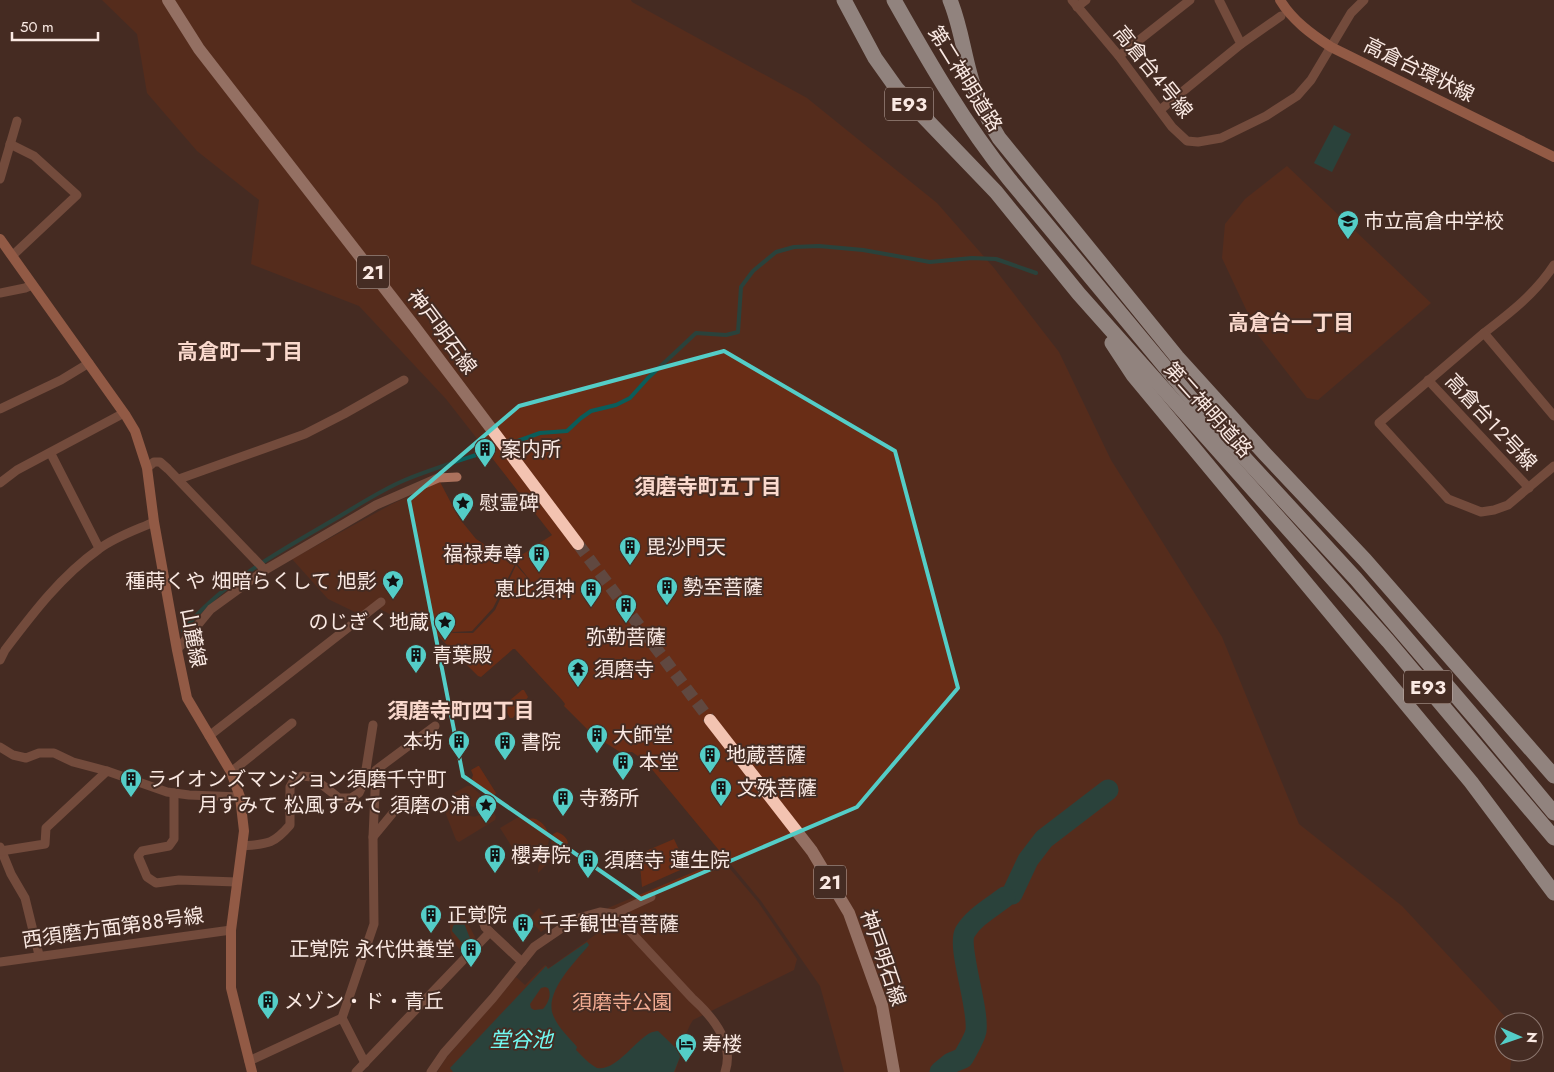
<svg xmlns="http://www.w3.org/2000/svg" width="1554" height="1072" font-family="Jost,'Noto Sans JP',sans-serif">
<rect width="100%" height="100%" fill="#452c23"/>
<!-- green -->
<g fill="#692d16">
<path d="M102,0H631L632,2L807,98L937,203L994,268L1059,352L1111,460L1222,637L1299,824L1402,906L1510,1022H1504V1052H1512L1510,1072H844L820,986L761,901L645,761L632,752H620L593,735L564,706L565,704L562,700L515,649H513L481,677L478,676L435,633V631L438,629L454,633H473L495,610L516,565L533,584L514,560L552,535L446,399L359,306L251,264L259,200L197,151L147,93L137,34Z"/>
<path d="M1287,166L1431,303L1318,400L1307,398L1258,335L1222,258L1225,224L1245,199Z"/>
<path d="M440,482L459,518L476,539L515,564L493,608L472,631L453,632L399,619L374,606L361,615L328,599L292,559L392,504Z"/>
<path d="M522,690H524L528,697L513,718H510L504,708V705Z"/>
<path d="M478,766H479L496,793L493,797L474,783L472,778L473,775L471,770Z"/>
<path d="M467,786H471L489,802L488,804L473,807L452,797V794Z"/>
<path d="M444,802H448C456,808 466,819 477,816C482,814 487,811 493,811L496,817L495,820L459,842L456,840L442,804Z"/>
<path d="M520,816L523,820C528,819 534,817 539,821C549,827 552,842 545,851L540,852L524,866L500,828Z"/>
<path d="M557,832C562,834 567,837 568,843L538,873C537,863 546,855 552,848L551,843L553,834Z"/>
<path d="M674,839L687,867L642,887L639,854Z"/>
<path d="M715,863H725L758,902L797,959L794,970L693,1020C684,1033 681,1056 675,1072H437L446,1058L516,977L525,985L545,965L549,968L599,932L608,908Z"/>
<path d="M539,908L552,924L541,932L529,919Z"/>
<path d="M462,917L465,918L475,937L474,942L463,952C455,947 447,930 451,921Z"/>
</g>
<!-- water -->
<g fill="#0b5d5a" fill-rule="evenodd">
<path d="M1334,125L1351,134L1332,172L1314,163Z"/>
<path d="M457,922L464,923L471,941L480,949L473,956L452,931L453,926Z"/>
<path d="M587,942L589,945C576,961 547,989 552,1012C556,1026 568,1036 577,1047L576,1050C582,1056 589,1064 597,1068C615,1072 636,1040 650,1033C652,1032 655,1031 658,1031L679,1051L680,1057L674,1072H453L450,1068L546,966L548,969ZM545,987L548,988C552,995 548,1003 543,1009L534,1010L531,1008L530,1004L541,988Z"/>
</g>
<g fill="none" stroke-linecap="round" stroke-linejoin="round">
<!-- stream -->
<g stroke="#0b5d5a" stroke-width="4">
<path d="M515,442L540,433L567,431L581,418L591,411L616,405L630,398L648,378L696,333L726,335L738,332L741,287L753,271L776,252L794,247L819,246L863,250L930,262L972,258L996,259L1036,273"/>
<path d="M183,631C220,583 284,549 335,519C357,506 381,490 405,480C434,468 465,459 494,449"/>
</g>
<!-- river -->
<g stroke="#0b5d5a" stroke-width="21">
<path d="M1012,894L1028,860L1044,839L1108,790"/>
<path d="M940,1072L951,1063L963,1058C967,1050 974,1040 976,1031C979,1007 957,947 965,932C974,917 991,908 1005,897"/>
</g>
<!-- primary-tunnel -->
<path stroke="#604840" stroke-width="12" stroke-dasharray="12 6" stroke-linecap="butt" d="M578,544L710,720"/>
<!-- street -->
<g stroke="#ab715c" stroke-width="9">
<path d="M1072,0L1119,56L1172,127L1187,141L1198,142L1221,138L1266,116L1297,96L1311,80L1351,13L1364,0"/>
<path d="M1077,7L1086,0"/>
<path d="M1241,44L1281,16"/>
<path d="M1119,56L1190,0"/>
<path d="M1160,110L1241,44L1219,0"/>
<path d="M10,144L34,156L77,195L12,256"/>
<path d="M0,179L17,121"/>
<path d="M0,293L25,288L32,285"/>
<path d="M1484,333C1510,313 1536,293 1554,265"/>
<path d="M1428,380L1529,488"/>
<path d="M0,409L61,380L89,363"/>
<path d="M1554,416L1484,333L1379,423L1448,499L1481,512L1494,510L1508,505L1554,466"/>
<path d="M51,454L99,548"/>
<path d="M147,468L154,462H160L168,469L265,570"/>
<path d="M179,479L305,434L344,414L404,380"/>
<path d="M0,483L17,470L124,413"/>
<path d="M177,650L211,609L265,570L376,505L438,478L457,477"/>
<path d="M0,660L5,650C33,613 61,576 99,549C115,537 136,530 154,522"/>
<path d="M209,736L381,602"/>
<path d="M0,747L13,755L26,758L39,753H54L73,762L107,771L167,792L189,795L240,797"/>
<path d="M231,772L292,723"/>
<path d="M174,793V839L169,846L142,851L138,856L147,877L156,883L179,880L237,882"/>
<path d="M373,837L392,814"/>
<path d="M242,846C267,844 273,845 290,825V787L294,780L302,776L312,777L339,798H351L359,793L364,782L373,725"/>
<path d="M0,847L11,874L25,898L39,955"/>
<path d="M1,851L45,844L46,828L107,771"/>
<path d="M614,914L692,998C712,1016 735,1043 725,1072"/>
<path d="M481,916L485,927L490,932L522,962"/>
<path d="M0,962L231,930"/>
<path d="M249,1061L342,1018"/>
<path d="M365,1063L342,1018L374,924L373,837L376,770L435,726"/>
<path d="M356,1072L490,932"/>
<path d="M431,1072L444,1053L493,998L534,947L575,919L600,912L614,914L651,897"/>
</g>
<!-- secondary -->
<g stroke="#ef9270" stroke-width="10">
<path d="M1280,0C1292,20 1311,34 1331,47L1554,157"/>
<path d="M0,239L126,416L135,431L147,468L154,522L177,650L187,698L231,772L240,797L244,831L231,930V988L252,1072"/>
</g>
<!-- primary -->
<g stroke="#f3c3b1" stroke-width="12">
<path d="M168,0L199,49L414,326L578,544"/>
<path d="M710,720L812,851L849,913L882,1005L894,1072"/>
</g>
<!-- highway -->
<g stroke="#eee" stroke-width="15">
<path d="M844,0L875,58L897,89L996,192L1079,294L1388,641L1554,838"/>
<path d="M894,0C929,62 964,123 1009,179L1205,415L1356,579L1480,724L1554,813"/>
<path d="M950,0C960,24 963,49 970,74C976,97 987,118 999,138L1177,357L1265,454L1365,560L1554,776"/>
<path d="M1112,343L1133,375L1471,782L1554,893"/>
</g>
</g>
<!-- marked area -->
<path d="M0 0H1554V1072H0ZM724,351L895,451L958,688L857,807L641,899L463,776L409,500L519,406Z" fill="#452c23" fill-opacity=".55" fill-rule="evenodd"/>
<path fill="none" stroke="#54cdc7" stroke-width="4" stroke-linejoin="round" d="M724,351L895,451L958,688L857,807L641,899L463,776L409,500L519,406Z"/>
<!-- icons -->
<defs>
<g id="school-pin" transform="scale(1.125)"><path d="M0 17L-7.5 6A9.5 9.5 0 1 1 7.5 6Z" fill="#54cdc7" stroke="#452c23"/><path d="M0-5L7-2L0 1L-7-2ZM-4 1L0 2.5L4 1V4Q0 6-4 4Z" fill="#111"/></g>
<g id="building-pin" transform="scale(1.125)"><path d="M0 17L-7.5 6A9.5 9.5 0 1 1 7.5 6Z" fill="#54cdc7" stroke="#452c23"/><path d="M-4-6H4V6H1V3H-1V6H-4ZM-2.5-4.3h1.7v1.8h-1.7ZM.8-4.3h1.7v1.8H.8ZM-2.5-1h1.7V.8h-1.7ZM.8-1h1.7V.8H.8Z" fill="#111"/></g>
<g id="sight-pin" transform="scale(1.125)"><path d="M0 17L-7.5 6A9.5 9.5 0 1 1 7.5 6Z" fill="#54cdc7" stroke="#452c23"/><path d="M0-6L1.8-2.2L6-1.7L2.9 1.2L3.7 5.4L0 3.3L-3.7 5.4L-2.9 1.2L-6-1.7L-1.8-2.2Z" fill="#111"/></g>
<g id="temple-pin" transform="scale(1.125)"><path d="M0 17L-7.5 6A9.5 9.5 0 1 1 7.5 6Z" fill="#54cdc7" stroke="#452c23"/><path d="M0-6L5-2H3V0L6.5 2.5H4V6H1.5V3h-3V6H-4V2.5H-6.5L-3 0V-2H-5Z" fill="#111"/></g>
<g id="hotel-pin" transform="scale(1.125)"><path d="M0 17L-7.5 6A9.5 9.5 0 1 1 7.5 6Z" fill="#54cdc7" stroke="#452c23"/><path d="M-6-4.5h1.5V1H6V5H4.5V3h-9V5H-6ZM-4 0a1.8 1.8 0 1 1 3.6 0ZM.5 0V-2.5h3Q6-2.5 6 0Z" fill="#111"/></g>
</defs>
<g fill-rule="evenodd">
<use href="#school-pin" x="1348" y="221"/>
<use href="#building-pin" x="485" y="449"/>
<use href="#sight-pin" x="463" y="503"/>
<use href="#building-pin" x="630" y="547"/>
<use href="#building-pin" x="539" y="554"/>
<use href="#sight-pin" x="393" y="581"/>
<use href="#building-pin" x="667" y="587"/>
<use href="#building-pin" x="591" y="589"/>
<use href="#building-pin" x="626" y="605"/>
<use href="#sight-pin" x="445" y="622"/>
<use href="#building-pin" x="416" y="655"/>
<use href="#temple-pin" x="578" y="669"/>
<use href="#building-pin" x="597" y="735"/>
<use href="#building-pin" x="459" y="741"/>
<use href="#building-pin" x="505" y="742"/>
<use href="#building-pin" x="710" y="755"/>
<use href="#building-pin" x="623" y="762"/>
<use href="#building-pin" x="131" y="779"/>
<use href="#building-pin" x="721" y="788"/>
<use href="#building-pin" x="563" y="798"/>
<use href="#sight-pin" x="486" y="805"/>
<use href="#building-pin" x="495" y="855"/>
<use href="#building-pin" x="588" y="860"/>
<use href="#building-pin" x="431" y="915"/>
<use href="#building-pin" x="523" y="924"/>
<use href="#building-pin" x="471" y="949"/>
<use href="#building-pin" x="268" y="1001"/>
<use href="#hotel-pin" x="686" y="1044"/>
</g>
<g text-anchor="middle" dominant-baseline="central" stroke-width="4" stroke-linejoin="round" paint-order="stroke">
<!-- shield labels -->
<g fill="#452c23" stroke="#c4b0a9" stroke-width="1">
<rect x="885" y="87.5" width="48" height="33" rx="4"/>
<rect x="357" y="255.5" width="32" height="33" rx="4"/>
<rect x="1404" y="670.5" width="48" height="33" rx="4"/>
<rect x="814" y="865.5" width="32" height="33" rx="4"/>
</g>
<g font-size="19" font-weight="bold" fill="#fae9e3">
<text x="909" y="104">E93</text>
<text x="373" y="272">21</text>
<text x="1428" y="687">E93</text>
<text x="830" y="882">21</text>
</g>
<!-- street labels -->
<g font-size="20" fill="#fae9e3" stroke="#452c23">
<text transform="translate(1419 70) rotate(26)">高倉台環状線</text>
<text transform="translate(1153 72) rotate(51)">高倉台４号線</text>
<text transform="translate(965 79) rotate(58)">第二神明道路</text>
<text transform="translate(442 332) rotate(53)">神戸明石線</text>
<text transform="translate(1208 410) rotate(48)">第二神明道路</text>
<text transform="translate(1491 422) rotate(47)">高倉台１２号線</text>
<text transform="translate(193 638) rotate(79)">山麓線</text>
<text transform="translate(113 928) rotate(-8)">西須磨方面第８８号線</text>
<text transform="translate(883 958) rotate(71)">神戸明石線</text>
</g>
<!-- poi labels -->
<g font-size="20" fill="#fae9e3" stroke="#452c23" text-anchor="start">
<text x="1364" y="221">市立高倉中学校</text>
<text x="501" y="449">案内所</text>
<text x="479" y="503">慰霊碑</text>
<text x="646" y="547">毘沙門天</text>
<text x="523" y="554" text-anchor="end">福禄寿尊</text>
<text x="377" y="581" text-anchor="end">種蒔くや 畑暗らくして 旭影</text>
<text x="683" y="587">勢至菩薩</text>
<text x="575" y="589" text-anchor="end">恵比須神</text>
<text x="429" y="622" text-anchor="end">のじぎく地蔵</text>
<text x="626" y="637" text-anchor="middle">弥勒菩薩</text>
<text x="432" y="655">青葉殿</text>
<text x="594" y="669">須磨寺</text>
<text x="613" y="735">大師堂</text>
<text x="443" y="741" text-anchor="end">本坊</text>
<text x="521" y="742">書院</text>
<text x="726" y="755">地蔵菩薩</text>
<text x="639" y="762">本堂</text>
<text x="147" y="779">ライオンズマンション須磨千守町</text>
<text x="737" y="788">文殊菩薩</text>
<text x="579" y="798">寺務所</text>
<text x="470" y="805" text-anchor="end">月すみて 松風すみて 須磨の浦</text>
<text x="511" y="855">櫻寿院</text>
<text x="604" y="860">須磨寺 蓮生院</text>
<text x="447" y="915">正覚院</text>
<text x="539" y="924">千手観世音菩薩</text>
<text x="455" y="949" text-anchor="end">正覚院 永代供養堂</text>
<text x="284" y="1001">メゾン・ド・青丘</text>
<text x="702" y="1044">寿楼</text>
</g>
<!-- park labels -->
<g font-size="20" fill="#f1ab92" stroke="#452c23">
<text x="622" y="1002">須磨寺公園</text>
</g>
<!-- neighbourhood labels -->
<g font-size="21" font-weight="bold" fill="#fad9cd" stroke="#452c23">
<text x="1291" y="323">高倉台一丁目</text>
<text x="240" y="352">高倉町一丁目</text>
<text x="708" y="487">須磨寺町五丁目</text>
<text x="461" y="711">須磨寺町四丁目</text>
</g>
<!-- water labels -->
<g font-size="21" font-style="italic" fill="#72faf2" stroke="#452c23">
<text x="521" y="1040">堂谷池</text>
</g>
</g>
<!-- north arrow -->
<g transform="translate(1519 1037) rotate(92)"><circle r="24" fill="#452c23" stroke="#8d7870"/>
<path d="M0-4L9 19L0 12L-9 19Z" fill="#54cdc7"/>
<text y="-8" font-size="14" font-weight="bold" text-anchor="middle" fill="#fae9e3">N</text>
</g>
<!-- scale -->
<path d="M12 32v8h86v-8" fill="none" stroke="#fae9e3" stroke-width="2.5"/>
<text x="20" y="32" font-size="15" fill="#fae9e3" stroke="#452c23" stroke-width="4" paint-order="stroke">50 m</text>
</svg>
